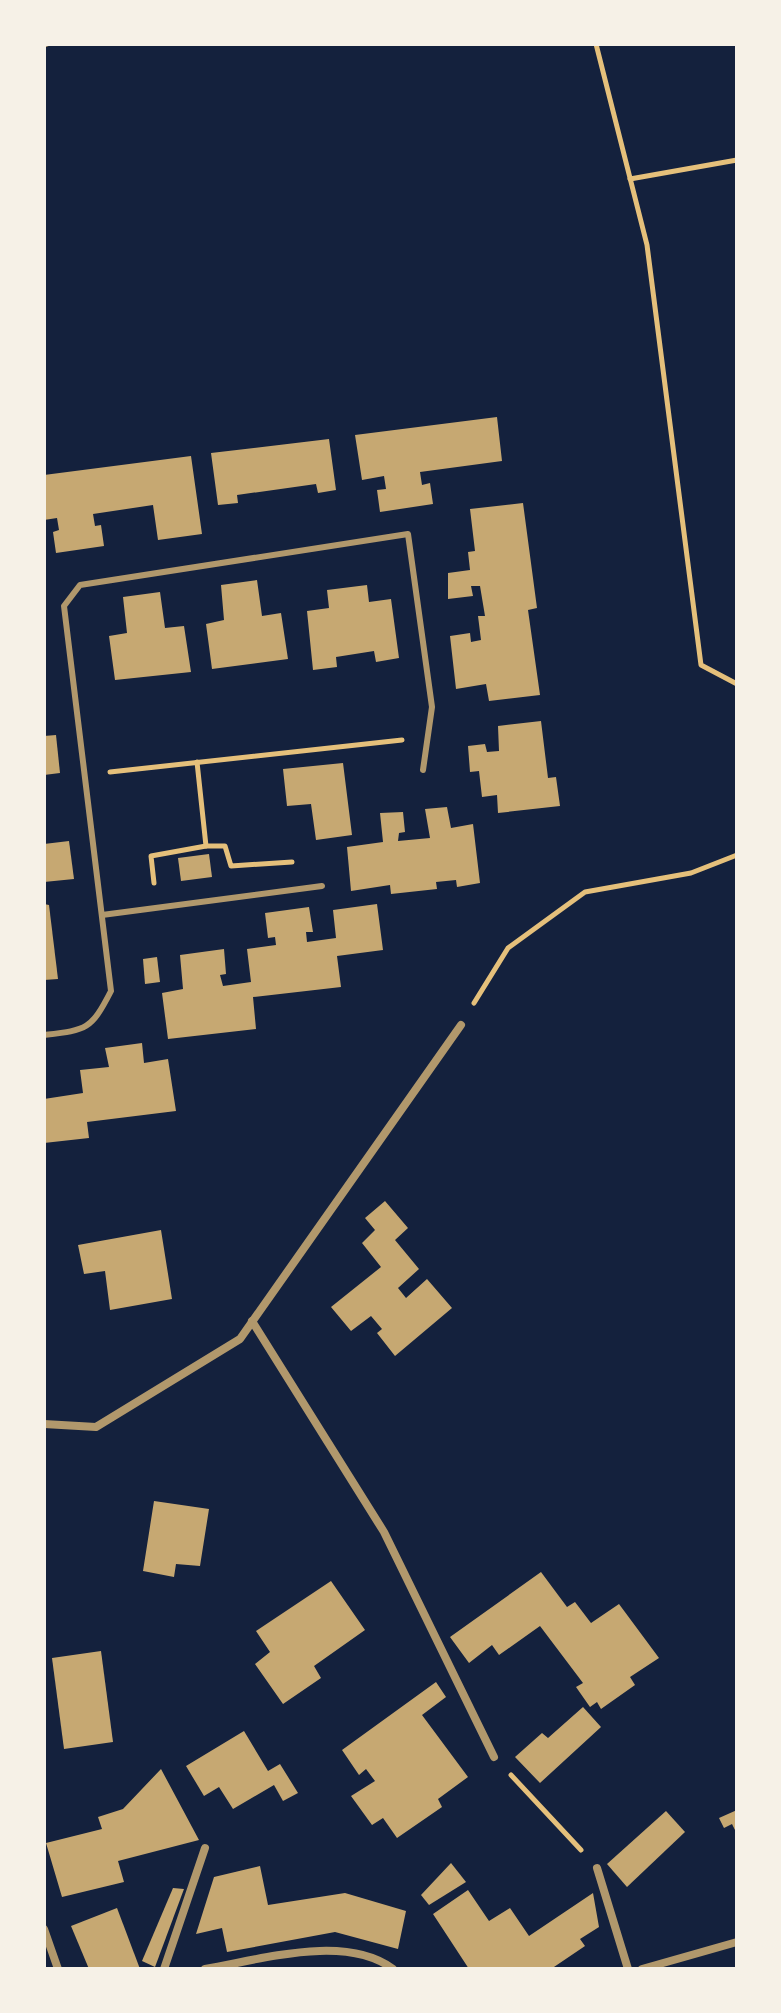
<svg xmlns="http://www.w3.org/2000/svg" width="781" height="2013" font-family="'Nunito Sans',sans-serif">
<rect width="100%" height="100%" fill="#14213d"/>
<!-- building -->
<g fill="#c6a872">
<path d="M497,417L502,461L420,472L422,485L430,483L433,504L380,512L377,490L386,489L384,476L362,480L355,435Z"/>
<path d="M329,439L336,490L318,493L316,484L237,495L238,503L218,505L211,453Z"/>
<path d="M191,456L202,534L158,540L153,505L93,514L95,526L101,525L104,546L56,553L53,532L59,530L57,518L44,520V475Z"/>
<path d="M523,503L537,608L528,610L540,695L489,701L486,684L456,689L450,636L470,633L471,642L481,640L478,616H485L480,586H471L473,596L448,599V573L470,570L468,552L475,551L470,509Z"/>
<path d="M257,580L262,616L281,613L288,659L212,669L206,624L224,620L221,585Z"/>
<path d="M367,585L369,602L391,599L399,658L376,662L374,651L336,657L337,667L313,670L307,611L329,608L327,590Z"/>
<path d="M160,592L165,628L184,626L191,672L115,680L109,636L127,633L123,597Z"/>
<path d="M541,721L548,778L556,777L560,806L498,813L497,795L482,797L479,771L470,772L468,746L485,744L487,752L499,751L498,726Z"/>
<path d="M56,735L60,773L44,775V736Z"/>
<path d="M343,763L352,835L316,840L311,804L287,806L283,769Z"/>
<path d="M447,807L451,828L473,824L480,883L457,887L456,880L436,882L437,889L391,894L390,885L351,891L347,847L383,842L380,813L403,812L405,832L399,833L398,841L430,838L425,809Z"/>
<path d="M69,841L74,879L44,882V844Z"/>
<path d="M209,854L212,877L181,881L178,858Z"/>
<path d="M44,904L49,905L58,979L44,980Z"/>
<path d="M377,904L383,950L337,956L341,987L253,997L256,1029L168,1039L162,993L183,989L180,955L224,949L226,974L220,975L223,986L251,982L247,949L276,945L275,937L268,938L265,913L309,907L313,932H306L307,942L336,938L333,910Z"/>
<path d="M157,957L160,982L145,984L143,959Z"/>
<path d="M142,1043L144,1063L168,1059L176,1111L87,1122L89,1138L44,1143V1099L83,1093L80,1070L109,1067L105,1048Z"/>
<path d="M385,1201L408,1228L395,1240L419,1269L398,1288L406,1298L427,1279L452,1308L395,1356L377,1333L382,1329L371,1316L351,1331L331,1307L381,1267L362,1243L375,1230L365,1218Z"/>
<path d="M161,1230L172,1299L110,1310L105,1271L84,1274L78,1245Z"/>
<path d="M154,1501L209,1509L200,1566L176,1564L174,1577L143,1571Z"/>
<path d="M541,1572L567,1607L575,1602L591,1623L619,1604L659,1658L630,1677L635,1685L601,1709L597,1702L590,1707L576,1687L583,1683L540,1626L499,1655L492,1645L469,1663L450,1637Z"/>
<path d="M331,1581L365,1630L314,1666L321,1678L283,1704L255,1664L270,1652L256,1631Z"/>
<path d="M101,1651L113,1742L64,1749L52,1658Z"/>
<path d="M436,1682L446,1697L422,1715L468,1777L438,1799L442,1807L397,1838L383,1818L372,1825L351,1796L375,1781L366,1769L359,1775L342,1750Z"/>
<path d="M583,1707L601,1727L540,1783L515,1757L542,1733L548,1738Z"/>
<path d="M244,1731L268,1771L280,1764L298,1793L283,1801L274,1785L233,1809L219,1787L204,1796L186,1766Z"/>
<path d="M161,1769L199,1840L118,1861L124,1882L62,1897L46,1843L102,1829L98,1817L123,1809Z"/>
<path d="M737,1810V1834L732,1824L724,1828L719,1818Z"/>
<path d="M666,1811L685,1832L627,1887L607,1864Z"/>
<path d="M451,1863L466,1882L429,1905L421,1895Z"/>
<path d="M260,1866L268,1905L345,1893L406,1911L398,1949L335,1932L227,1952L222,1928L196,1934L214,1877Z"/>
<path d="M173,1888L184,1889L155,1967L142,1961Z"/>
<path d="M468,1890L489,1921L510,1908L529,1936L593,1893L599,1927L580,1939L585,1946L551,1969H469L433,1914Z"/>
<path d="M117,1908L140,1969H89L71,1926Z"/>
</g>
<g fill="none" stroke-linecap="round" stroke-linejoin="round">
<!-- path -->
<g stroke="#e5c07b" stroke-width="5">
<path d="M596,44L647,245L701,665L737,684"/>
<path d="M44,45L47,44"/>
<path d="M630,179L737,160"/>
<path d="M197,762L206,846H225L231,866L292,862"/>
<path d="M110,772L402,740"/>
<path d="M154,883L151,856L206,846"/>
<path d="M474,1003L508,948L585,892L691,873L737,855"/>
<path d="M511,1775L581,1850"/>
</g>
<!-- service -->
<g stroke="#b1986c" stroke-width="6">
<path d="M102,915L322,886"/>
<path d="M44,1035C87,1030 91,1030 111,991L64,606L80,585L408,534L432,707L423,770"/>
</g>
<!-- minor -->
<g stroke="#b1986c" stroke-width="8">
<path d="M252,1321L384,1532L494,1757"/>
<path d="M44,1424L96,1427L240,1339L461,1025"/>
<path d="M597,1868L628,1969"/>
<path d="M44,1929L58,1969"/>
<path d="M164,1969L205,1848"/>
<path d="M205,1969C260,1960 345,1933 393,1969"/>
<path d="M642,1969L737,1942"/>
</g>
</g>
<!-- border -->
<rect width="781" height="2013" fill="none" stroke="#f6f1e7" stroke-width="92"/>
</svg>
